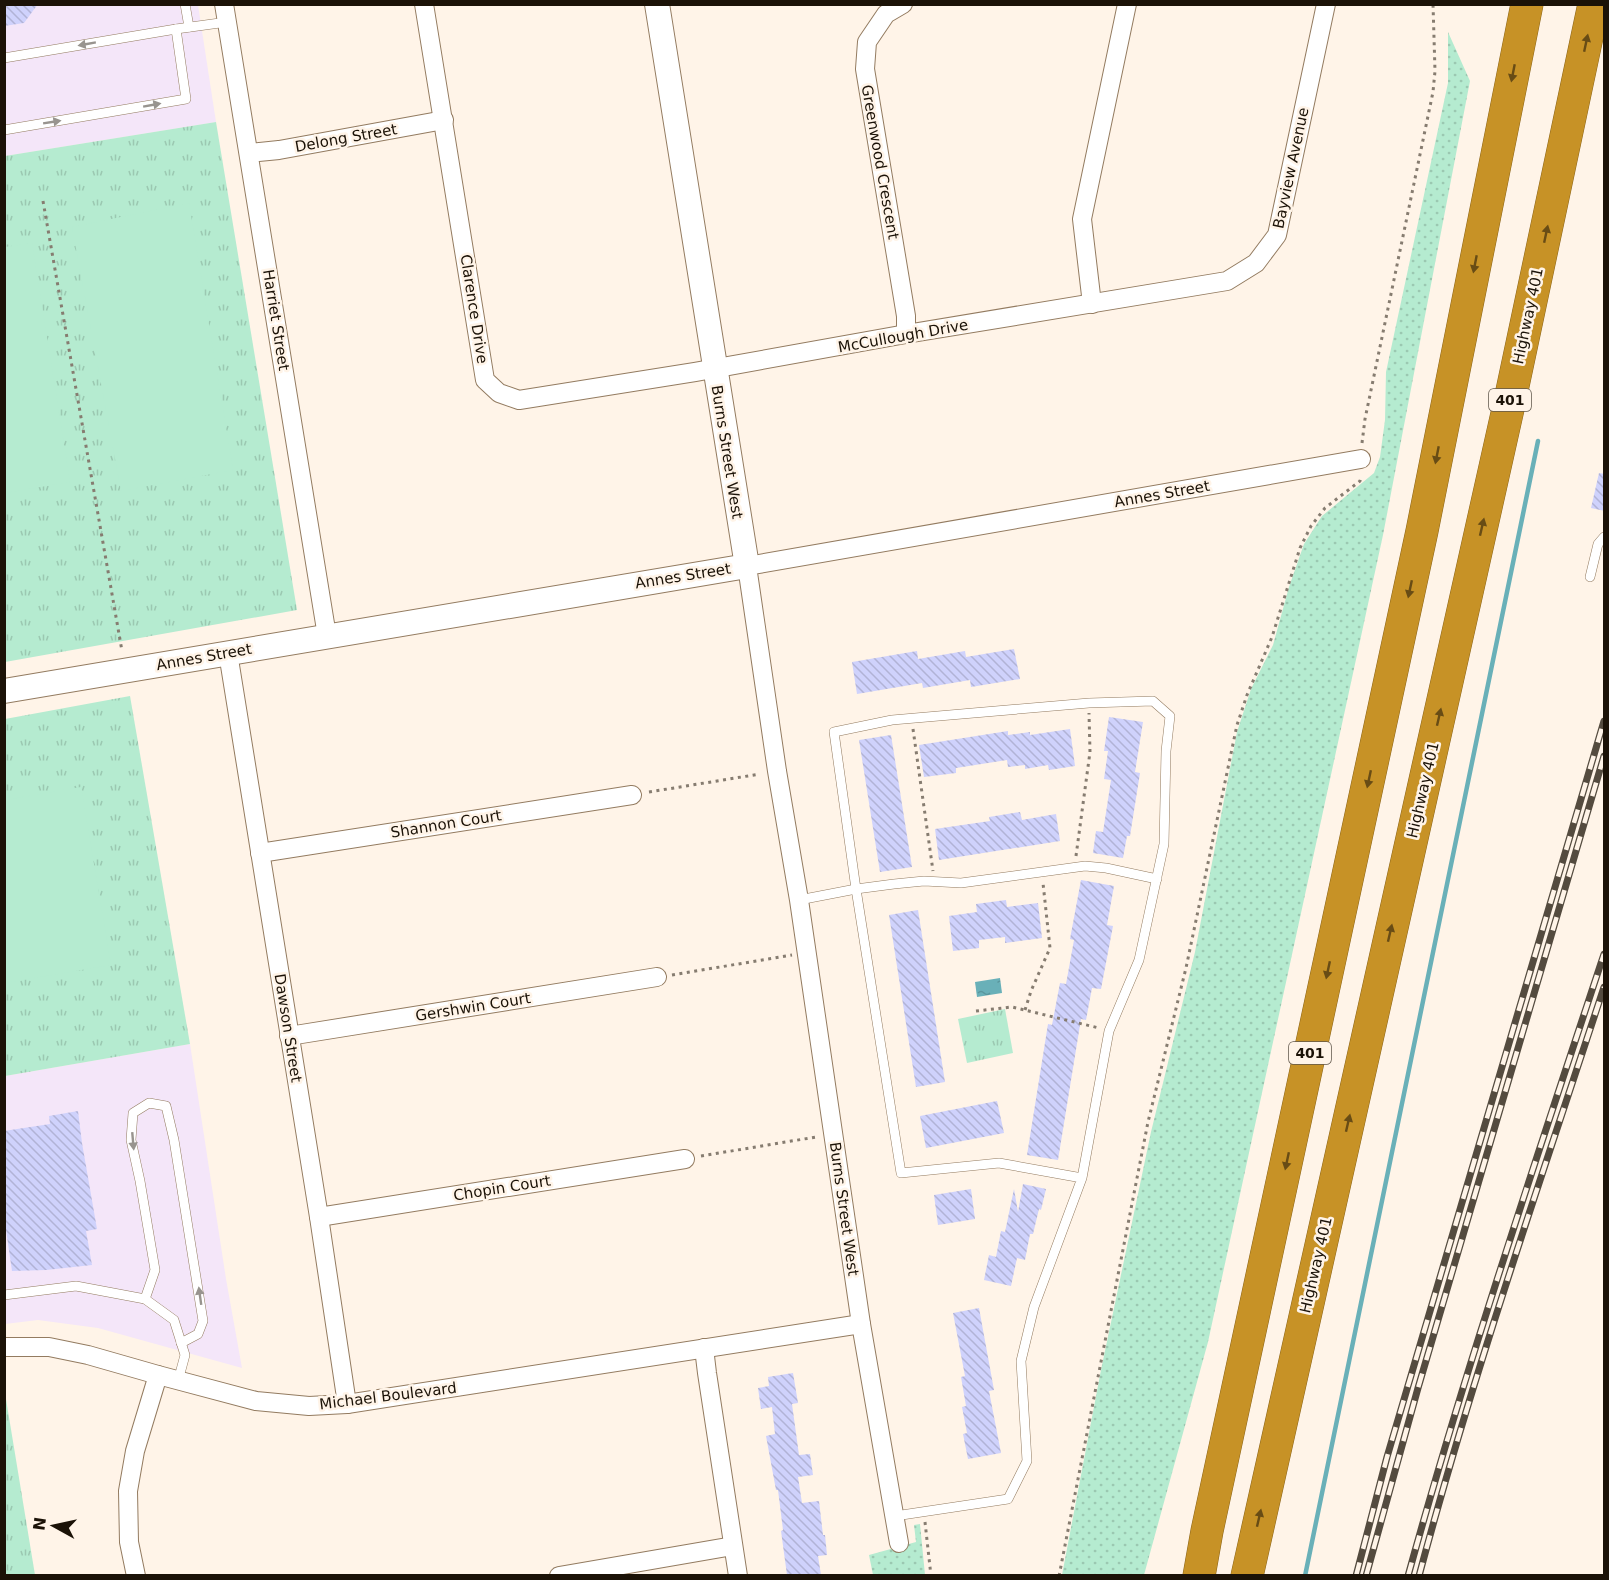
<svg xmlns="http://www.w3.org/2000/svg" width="1609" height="1580" font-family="'DejaVu Sans',sans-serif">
<defs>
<pattern id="grass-dots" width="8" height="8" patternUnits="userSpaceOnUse" patternTransform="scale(1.5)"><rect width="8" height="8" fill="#b5ebd0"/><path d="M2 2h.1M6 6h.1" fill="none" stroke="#9bc8b1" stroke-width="1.8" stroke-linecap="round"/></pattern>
<pattern id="park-tufts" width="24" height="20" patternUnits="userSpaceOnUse" patternTransform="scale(1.5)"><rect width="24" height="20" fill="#b5ebd0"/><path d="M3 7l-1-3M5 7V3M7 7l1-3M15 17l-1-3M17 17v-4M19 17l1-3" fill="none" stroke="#9bc8b1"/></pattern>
<pattern id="water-ripples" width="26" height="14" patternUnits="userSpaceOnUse" patternTransform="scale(1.5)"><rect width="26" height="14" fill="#69b0b8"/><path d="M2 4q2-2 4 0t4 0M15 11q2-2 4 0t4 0" fill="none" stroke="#5a969d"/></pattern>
<pattern id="building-back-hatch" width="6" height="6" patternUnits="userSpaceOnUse" patternTransform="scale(1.5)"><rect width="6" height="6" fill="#cfd2fc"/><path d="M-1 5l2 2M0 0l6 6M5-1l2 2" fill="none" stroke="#b1b3d6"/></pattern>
</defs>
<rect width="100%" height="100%" fill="#fff4e8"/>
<!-- education -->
<g fill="#f4e6f9">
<path d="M5,5H198L216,122L5,156Z"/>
<path d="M190,1044L226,1279L242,1368L98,1328L38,1320L5,1324V1076Z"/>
</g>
<!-- grass -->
<g fill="url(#grass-dots)">
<path d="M1448,32L1470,81L1383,535L1208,1342L1144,1575H1062L1101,1370L1151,1132L1195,952L1237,732L1251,689L1273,645L1289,587L1304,544L1322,516L1374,473L1380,457L1385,420L1386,372L1448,83Z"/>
<path d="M920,1524L925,1575H873L869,1555L916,1542L914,1525Z"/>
</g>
<!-- park -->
<g fill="url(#park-tufts)">
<path d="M216,122L297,610L5,662V156Z"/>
<path d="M130,696L190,1044L5,1076V719Z"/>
<path d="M1005,1009L1013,1053L967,1063L958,1019Z"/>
<path d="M4,1393H5L35,1575H5Z"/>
</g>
<!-- pitch -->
<g fill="#b5ebd0">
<path d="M189,203L233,470L121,491L72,227Z"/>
<path d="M32,243L70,482L5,493V247Z"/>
<path d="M81,787L111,965L5,983V800Z"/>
</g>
<!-- water -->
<path fill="url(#water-ripples)" d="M1000,978L1002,993L977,997L975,982Z"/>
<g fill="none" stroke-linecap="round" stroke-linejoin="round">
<!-- stream -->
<path stroke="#69b0b8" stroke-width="4.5" d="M1305,1576L1538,441"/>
</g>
<!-- building -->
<g fill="url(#building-back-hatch)">
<path d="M4,4H38L24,23L4,26Z"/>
<path d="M1599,473L1605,474V511L1591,508Z"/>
<path d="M1014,649L1020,679L971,687L970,680L923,688L922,683L857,694L852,662L917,651L918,659L965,651L966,657Z"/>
<path d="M1109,717L1143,722L1135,772L1140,773L1130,836H1127L1123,858L1093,853L1096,831L1103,832L1111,780L1104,779L1108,751H1104Z"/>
<path d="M1070,729L1075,766L1049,770L1048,765L1025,769V765L1008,767L1007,760L956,768V773L924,777L919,745L1008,731V735L1030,732V735Z"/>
<path d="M891,735L912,867L880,872L859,740Z"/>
<path d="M1020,812L1022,820L1056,814L1060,841L939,860L935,829L990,821L989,817Z"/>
<path d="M1081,880L1114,886L1107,925L1113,926L1101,989L1092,988L1086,1020L1081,1019L1058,1160L1027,1155L1048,1024L1052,1025L1060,983L1066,984L1074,940L1070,939Z"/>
<path d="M1006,900L1007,907L1038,903L1042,938L1005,943V937L979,940V948L953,951L949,916L977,912L976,904Z"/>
<path d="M918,910L945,1082L916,1087L889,915Z"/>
<path d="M997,1101L1004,1133L926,1148L920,1116Z"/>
<path d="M78,1111L82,1143L97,1229L86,1231L92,1265L46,1270L12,1271L4,1216V1131L50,1124L49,1116Z"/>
<path d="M1023,1184L1046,1189L1041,1210L1039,1209L1033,1234H1030L1025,1260L1017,1258L1011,1286L984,1280L989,1255L996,1257L1001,1231L1005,1232L1014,1189L1018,1212Z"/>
<path d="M971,1189L975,1219L938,1225L934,1195Z"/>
<path d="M979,1308L994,1390L989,1391L1001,1453L968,1459L963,1434L967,1433L962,1407L966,1406L961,1377L965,1376L953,1313Z"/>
<path d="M793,1373L798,1403L792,1404L799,1455L810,1454L813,1475L798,1477L802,1503L819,1501L823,1535H825L827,1555L818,1556L821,1575H787L781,1531L783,1530L778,1490H776L766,1436L775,1434L772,1407L761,1409L758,1388L769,1386L768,1377Z"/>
</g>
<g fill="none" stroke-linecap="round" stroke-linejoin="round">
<!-- lane casing -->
<g stroke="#937b60" stroke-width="10">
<g id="lane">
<path d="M185,4L189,27"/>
<path d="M176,29L227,22"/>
<path d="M4,58L176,29L186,99L4,130"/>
<path d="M1590,577L1598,544L1604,537"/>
<path d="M799,900L856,889L894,884L924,881L961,883L1085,866L1106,868L1157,879"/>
<path d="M4,1295L76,1286L145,1299L174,1320L185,1355L178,1381"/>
<path d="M145,1299L155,1270L140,1181L131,1140L133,1113L149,1103L166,1106L174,1140L203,1321L198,1334L181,1343"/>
<path d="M895,1516L1008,1499L1027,1461L1021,1361L1034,1307L1082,1178L1109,1031L1139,960L1164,844L1166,751L1170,716L1153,701L1089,703L892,720L834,732L856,889L901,1173L999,1163L1082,1178"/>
</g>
</g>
<!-- street casing -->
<g stroke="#937b60" stroke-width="20">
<g id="street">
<path d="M224,4L327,636"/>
<path d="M424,4L485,380L499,393L519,400L695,372L906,334L1227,281L1256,263L1277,235L1326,4"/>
<path d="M903,4L886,14L867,42L865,69L906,316V334"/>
<path d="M249,153L279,150L444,120"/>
<path d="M1092,304L1082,219L1127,4"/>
<path d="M228,653L319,1217L347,1404"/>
<path d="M260,853L632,795"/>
<path d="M289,1036L657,977"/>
<path d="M319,1217L685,1159"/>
<path d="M4,1347H49L88,1355L158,1375L256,1401L309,1406L347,1404L861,1324"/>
<path d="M704,1348L707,1373L738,1576"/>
<path d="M899,1543L861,1324L799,900L777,771L747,566L1361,459"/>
<path d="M136,1576L129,1542L128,1491L135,1451L158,1375"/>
<path d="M559,1576L733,1546"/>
</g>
</g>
<!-- secondary casing -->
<g stroke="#937b60" stroke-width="26">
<path id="secondary" d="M4,691L747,566L657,4"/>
</g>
<!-- highway casing -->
<g stroke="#8b651b" stroke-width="33">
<g id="highway">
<path d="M1199,1576L1207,1531L1422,531L1527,4"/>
<path d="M1247,1576L1510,400L1594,4"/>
</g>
</g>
<!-- path -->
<g stroke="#867c70" stroke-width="3" stroke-dasharray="3 4.5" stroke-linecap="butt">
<path d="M43,201L122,651"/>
<path d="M1362,443L1365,419L1433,92L1435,71L1433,4"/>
<path d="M913,729L933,871"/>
<path d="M649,792L760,774"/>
<path d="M1076,856L1090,752L1089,713"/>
<path d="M672,975L792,955"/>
<path d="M1025,1010L1031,991L1050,948L1043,883"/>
<path d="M976,1011L1012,1007L1099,1028"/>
<path d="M701,1156L816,1137"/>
<path d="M925,1522L931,1576"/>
<path d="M1059,1576L1148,1122L1186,968L1237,725L1247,695L1272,637L1300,548L1311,526L1325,508L1360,481L1361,477"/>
</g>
<!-- lane -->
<use href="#lane" stroke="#fff" stroke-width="9"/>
<!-- street -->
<use href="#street" stroke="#fff" stroke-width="18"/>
<!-- secondary -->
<use href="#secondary" stroke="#fff" stroke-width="24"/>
<!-- highway -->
<use href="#highway" stroke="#c79226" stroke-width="32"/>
<!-- rail casing -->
<g stroke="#544b3f" stroke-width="7">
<g id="rail">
<path d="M1356,1576L1387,1457L1604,721"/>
<path d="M1366,1576L1418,1388L1604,756"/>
<path d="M1408,1576C1466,1366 1536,1160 1604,954"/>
<path d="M1419,1576C1472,1377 1540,1182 1604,987"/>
</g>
</g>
<!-- rail -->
<use href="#rail" stroke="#fff4e8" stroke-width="4.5" stroke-dasharray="14" stroke-linecap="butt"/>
</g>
<!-- one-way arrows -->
<defs><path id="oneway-solid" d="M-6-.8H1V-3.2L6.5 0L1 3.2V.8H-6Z" transform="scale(1.5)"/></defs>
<g fill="#684c15">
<use href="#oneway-solid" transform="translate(1586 43) rotate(-78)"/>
<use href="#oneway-solid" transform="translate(1513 73) rotate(101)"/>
<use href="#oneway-solid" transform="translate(1546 234) rotate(-78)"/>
<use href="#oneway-solid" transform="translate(1475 264) rotate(101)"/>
<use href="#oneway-solid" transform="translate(1437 455) rotate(101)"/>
<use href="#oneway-solid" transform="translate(1482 527) rotate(-77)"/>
<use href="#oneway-solid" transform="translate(1410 589) rotate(102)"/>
<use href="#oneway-solid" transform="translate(1439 717) rotate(-77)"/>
<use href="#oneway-solid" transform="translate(1369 779) rotate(102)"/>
<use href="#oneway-solid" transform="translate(1390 933) rotate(-77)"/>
<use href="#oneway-solid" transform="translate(1328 970) rotate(102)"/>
<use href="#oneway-solid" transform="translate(1348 1123) rotate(-77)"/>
<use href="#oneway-solid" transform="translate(1287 1161) rotate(102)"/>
<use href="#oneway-solid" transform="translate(1259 1518) rotate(-77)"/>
</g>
<g fill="#98948f">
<use href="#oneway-solid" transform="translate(87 44) rotate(170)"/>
<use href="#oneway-solid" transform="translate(152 105) rotate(-10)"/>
<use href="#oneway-solid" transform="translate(52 122) rotate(-9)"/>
<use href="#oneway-solid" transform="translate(133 1141) rotate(85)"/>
<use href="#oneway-solid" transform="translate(200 1296) rotate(-98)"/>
</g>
<g text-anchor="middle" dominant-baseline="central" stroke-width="5" stroke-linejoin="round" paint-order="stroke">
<!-- shield labels -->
<g fill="#fff4e8" stroke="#5f564a" stroke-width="1.5">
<rect x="1489" y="389" width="42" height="22" rx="4.5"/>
<rect x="1289" y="1042" width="42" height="22" rx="4.5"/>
</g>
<g font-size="14" font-weight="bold" fill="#1b1207">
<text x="1510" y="400">401</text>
<text x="1310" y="1053">401</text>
</g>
<!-- street labels -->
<g font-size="15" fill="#1b1207" stroke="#fff4e8">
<text transform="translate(346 138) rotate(-10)">Delong Street</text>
<text transform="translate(880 162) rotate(80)">Greenwood Crescent</text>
<text transform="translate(1291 168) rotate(-78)">Bayview Avenue</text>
<text transform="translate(474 309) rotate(81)">Clarence Drive</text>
<text transform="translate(1528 316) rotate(-78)">Highway 401</text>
<text transform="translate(276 320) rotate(81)">Harriet Street</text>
<text transform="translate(903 336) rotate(-10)">McCullough Drive</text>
<text transform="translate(727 452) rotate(81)">Burns Street West</text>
<text transform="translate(1162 494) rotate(-10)">Annes Street</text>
<text transform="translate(683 576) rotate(-9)">Annes Street</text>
<text transform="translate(204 657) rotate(-10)">Annes Street</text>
<text transform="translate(1423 790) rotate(-77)">Highway 401</text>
<text transform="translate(446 824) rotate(-9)">Shannon Court</text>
<text transform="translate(473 1007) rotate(-9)">Gershwin Court</text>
<text transform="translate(288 1028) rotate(81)">Dawson Street</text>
<text transform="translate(502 1188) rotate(-9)">Chopin Court</text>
<text transform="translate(844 1209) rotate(82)">Burns Street West</text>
<text transform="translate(1316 1265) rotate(-77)">Highway 401</text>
<text transform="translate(388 1396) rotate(-7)">Michael Boulevard</text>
</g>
</g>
<!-- border -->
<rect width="1609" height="1580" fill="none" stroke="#1b1207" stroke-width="12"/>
<!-- north arrow -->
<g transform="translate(54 1526) rotate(278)" stroke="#fff4e8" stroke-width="4.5" paint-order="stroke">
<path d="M0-4.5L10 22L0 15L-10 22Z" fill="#1b1207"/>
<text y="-9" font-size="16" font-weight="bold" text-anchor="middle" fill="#1b1207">N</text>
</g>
</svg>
